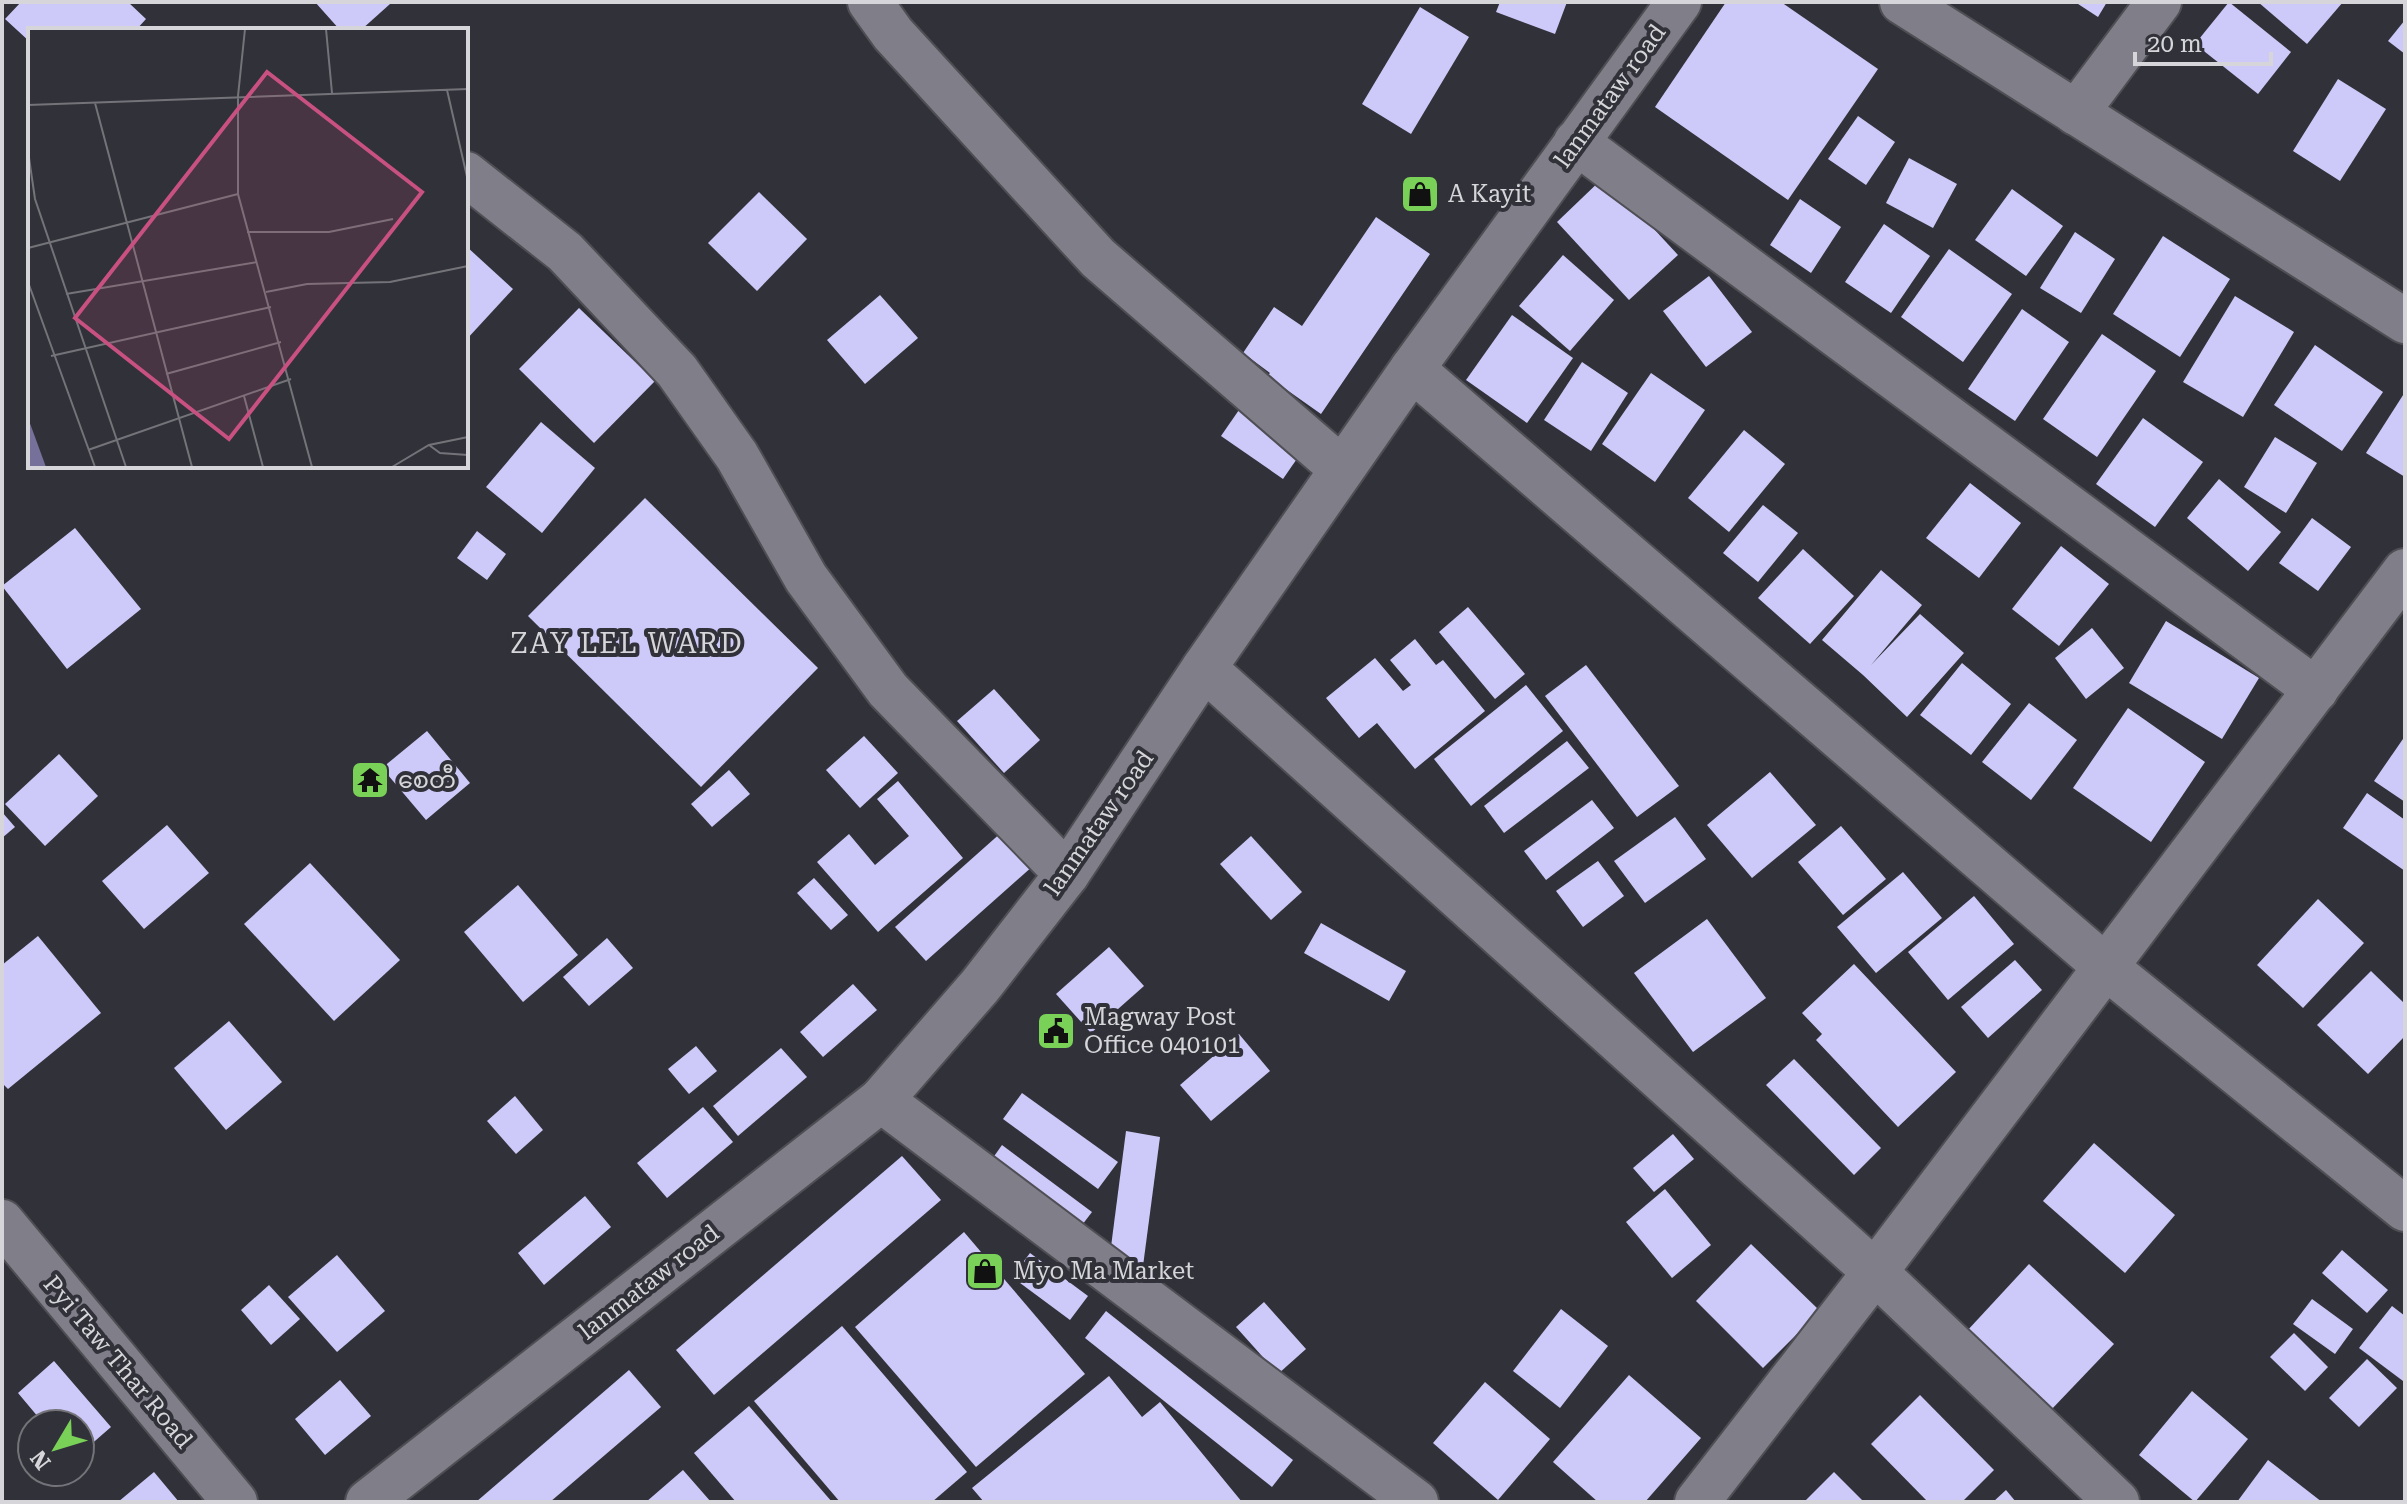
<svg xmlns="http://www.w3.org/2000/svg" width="2407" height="1504" font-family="'Roboto Serif','Noto Sans Myanmar',serif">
<rect width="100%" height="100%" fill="#313139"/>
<!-- building -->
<g fill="#cdcaf9">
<path d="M21,2H128L146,19L136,30H30V42L5,19Z"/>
<path d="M315,2H389L390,4L361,30H340Z"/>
<path d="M1500,2H1567L1555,34L1496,12Z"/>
<path d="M1726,2H1781L1878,69L1788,200L1655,107Z"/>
<path d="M2075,2H2107L2098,17Z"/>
<path d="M2229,2L2291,52L2258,94L2195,44Z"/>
<path d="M2258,2H2343L2307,44Z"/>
<path d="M1420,7L1469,37L1411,134L1362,104Z"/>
<path d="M2405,20V54L2388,41Z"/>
<path d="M2338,79L2386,109L2340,181L2293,151Z"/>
<path d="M1858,116L1895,142L1866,185L1828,159Z"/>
<path d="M1909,158L1957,184L1933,228L1886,203Z"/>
<path d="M1605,176L1678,255L1629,300L1557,222Z"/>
<path d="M2012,189L2063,226L2026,276L1975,240Z"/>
<path d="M759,192L807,239L757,291L708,243Z"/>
<path d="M1800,199L1841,227L1811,273L1770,245Z"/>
<path d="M1376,217L1430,254L1321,414L1267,376L1270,373L1243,353L1274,307L1302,326Z"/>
<path d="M1884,224L1930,256L1891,313L1845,282Z"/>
<path d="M2075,232L2115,259L2081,313L2040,288Z"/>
<path d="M2163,236L2230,279L2180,357L2113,314Z"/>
<path d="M466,246L513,289L466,340Z"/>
<path d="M1949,249L2012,294L1963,362L1901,317Z"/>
<path d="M1563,255L1614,300L1570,351L1519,306Z"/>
<path d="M1709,276L1752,332L1706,367L1663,311Z"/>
<path d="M880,295L918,338L865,384L827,340Z"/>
<path d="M2235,296L2294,332L2243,417L2183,382Z"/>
<path d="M579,308L655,381L594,443L519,369Z"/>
<path d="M2022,309L2069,342L2015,421L1968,389Z"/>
<path d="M1512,315L1573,358L1527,423L1466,380Z"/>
<path d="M2102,334L2156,371L2097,457L2043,419Z"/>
<path d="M2315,345L2383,392L2342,451L2274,405Z"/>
<path d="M1582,362L1628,393L1591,451L1544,420Z"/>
<path d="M1651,373L1705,410L1655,482L1602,444Z"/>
<path d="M2405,392V477L2366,453Z"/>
<path d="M1241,407L1303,450L1283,479L1221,436Z"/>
<path d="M2143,418L2203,462L2155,527L2096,484Z"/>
<path d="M541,422L595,468L542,533L486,487Z"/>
<path d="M1744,430L1785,464L1729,532L1688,498Z"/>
<path d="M2275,437L2317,463L2286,513L2244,487Z"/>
<path d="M2219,479L2281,532L2248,571L2187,518Z"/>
<path d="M1970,483L2021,523L1979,578L1926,538Z"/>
<path d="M645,498L818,668L701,787L528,616Z"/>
<path d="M1763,505L1798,533L1758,582L1723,553Z"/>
<path d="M2312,518L2351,547L2318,591L2279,563Z"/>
<path d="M75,528L141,609L67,669L2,586Z"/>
<path d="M477,531L506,554L487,580L457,558Z"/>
<path d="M2061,546L2109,584L2059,646L2012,609Z"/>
<path d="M1803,549L1854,596L1810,644L1758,598Z"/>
<path d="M1881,570L1922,605L1871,665L1920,614L1964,653L1907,717L1863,675L1822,640Z"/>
<path d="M1468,607L1525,674L1495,699L1439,632Z"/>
<path d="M2166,621L2259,678L2222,739L2129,683Z"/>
<path d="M2092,628L2124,668L2086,699L2055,658Z"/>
<path d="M1415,639L1436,665L1443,660L1485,711L1415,769L1377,723L1359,738L1326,698L1375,658L1403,691L1411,685L1390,660Z"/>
<path d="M1962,663L2011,704L1971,755L1920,715Z"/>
<path d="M1586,665L1679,786L1637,817L1545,696Z"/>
<path d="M1526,685L1563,731L1471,806L1434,759Z"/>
<path d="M994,689L1040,740L1004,773L957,721Z"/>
<path d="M2029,703L2077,740L2031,800L1982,762Z"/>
<path d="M2128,708L2205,762L2151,842L2073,788Z"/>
<path d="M427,731L470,783L426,820L382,768Z"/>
<path d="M864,736L898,773L860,808L826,770Z"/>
<path d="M2405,736V802L2374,781Z"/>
<path d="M1567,741L1589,768L1504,833L1484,806Z"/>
<path d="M59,754L98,796L45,846L5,804Z"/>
<path d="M729,770L750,794L712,827L691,804Z"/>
<path d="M1770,772L1816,825L1752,878L1707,825Z"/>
<path d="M898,781L963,858L878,932L817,862L849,834L875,865L909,836L877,799Z"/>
<path d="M2367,793L2405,820V871L2343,828Z"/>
<path d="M1592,800L1614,828L1546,880L1524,851Z"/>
<path d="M2,812L15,827L2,838Z"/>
<path d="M1675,817L1706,859L1645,903L1614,861Z"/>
<path d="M167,825L209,873L144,929L102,881Z"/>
<path d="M1841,826L1886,879L1843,915L1798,862Z"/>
<path d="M1003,831L1033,866L926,961L895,927Z"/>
<path d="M1251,836L1302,892L1271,920L1220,864Z"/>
<path d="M1598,861L1624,896L1583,927L1556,891Z"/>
<path d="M310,863L400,960L334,1021L244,924Z"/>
<path d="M1903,872L1942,918L1876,973L1837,927Z"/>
<path d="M814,878L848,915L831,930L797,893Z"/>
<path d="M518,885L578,955L523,1002L464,932Z"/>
<path d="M1974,896L2014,944L1948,1000L1908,952Z"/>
<path d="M2318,899L2364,943L2303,1008L2257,965Z"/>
<path d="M1707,919L1766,998L1693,1052L1634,973Z"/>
<path d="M1321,923L1406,971L1389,1001L1304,953Z"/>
<path d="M38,936L101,1013L8,1089L2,1083V965Z"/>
<path d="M607,938L633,968L589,1006L563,977Z"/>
<path d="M1109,947L1144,986L1091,1033L1056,994Z"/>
<path d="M2015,960L2042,990L1988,1038L1961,1007Z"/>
<path d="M1854,964L1956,1072L1898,1127L1816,1040L1822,1034L1802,1013Z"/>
<path d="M2371,971L2405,1004V1036L2368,1074L2317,1025Z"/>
<path d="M853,984L877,1010L823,1057L800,1032Z"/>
<path d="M229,1021L282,1082L226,1130L174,1068Z"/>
<path d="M1239,1034L1270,1071L1211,1121L1180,1085Z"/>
<path d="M696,1046L717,1071L689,1094L668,1069Z"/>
<path d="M781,1048L807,1077L738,1136L713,1106Z"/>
<path d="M1794,1059L1881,1148L1854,1175L1766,1085Z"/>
<path d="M1022,1093L1118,1162L1098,1189L1003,1119Z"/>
<path d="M515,1096L543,1130L516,1154L487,1121Z"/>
<path d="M703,1107L733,1142L667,1198L637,1163Z"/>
<path d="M1126,1131L1160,1137L1143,1266L1109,1262Z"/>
<path d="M1673,1134L1694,1159L1654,1192L1633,1168Z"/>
<path d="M2094,1143L2175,1215L2125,1273L2043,1201Z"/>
<path d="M1002,1145L1092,1212L1079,1229L990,1162Z"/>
<path d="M902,1156L941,1200L714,1395L676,1350Z"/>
<path d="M1665,1189L1711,1245L1672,1278L1626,1222Z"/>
<path d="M585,1196L611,1227L544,1285L518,1253Z"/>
<path d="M964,1232L1085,1374L976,1467L855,1327Z"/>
<path d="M1751,1244L1820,1311L1763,1368L1696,1301Z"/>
<path d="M2342,1250L2388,1290L2367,1313L2322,1273Z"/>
<path d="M1030,1253L1088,1296L1070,1320L1012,1277Z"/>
<path d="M337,1255L385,1311L337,1352L288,1297Z"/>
<path d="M2029,1264L2114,1344L2050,1411L1966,1332Z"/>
<path d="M269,1285L300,1319L271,1345L241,1310Z"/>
<path d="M2312,1299L2353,1329L2335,1354L2293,1324Z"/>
<path d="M1264,1302L1306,1349L1278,1374L1236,1327Z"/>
<path d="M2392,1306L2405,1316V1379L2403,1381L2359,1348Z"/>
<path d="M1561,1309L1608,1346L1560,1408L1513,1371Z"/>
<path d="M1106,1311L1293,1460L1272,1487L1085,1338Z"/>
<path d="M842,1326L967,1472L932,1502H840L754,1401Z"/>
<path d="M2294,1333L2328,1367L2305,1391L2270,1357Z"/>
<path d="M2367,1359L2397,1388L2359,1427L2329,1398Z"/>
<path d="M54,1361L111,1427L80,1454V1424H44L18,1393Z"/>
<path d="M629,1370L661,1407L550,1502H476Z"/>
<path d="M1629,1375L1701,1438L1645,1502H1598L1553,1462Z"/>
<path d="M1109,1376L1142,1417L1160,1402L1242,1502H984L972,1488Z"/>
<path d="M340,1380L371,1416L325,1455L295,1419Z"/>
<path d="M1485,1382L1550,1439L1498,1500L1433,1443Z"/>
<path d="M2192,1391L2248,1439L2195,1502L2139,1455Z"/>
<path d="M1920,1395L1994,1470L1962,1502H1928L1871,1444Z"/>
<path d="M749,1406L832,1502H736L694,1453Z"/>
<path d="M2268,1460L2322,1502H2237Z"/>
<path d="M683,1470L711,1502H646Z"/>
<path d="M154,1472L179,1502H118Z"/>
<path d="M1834,1472L1864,1502H1804Z"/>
<path d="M2006,1490L2016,1502H1993Z"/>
</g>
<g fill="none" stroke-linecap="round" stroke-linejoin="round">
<!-- minor casing -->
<g stroke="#4e4e54" stroke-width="48">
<g id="minor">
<path d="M870,2L893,34L1098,258L1342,469"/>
<path d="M1902,2L2405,321"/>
<path d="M2076,113L2159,2"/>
<path d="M1576,142L2316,690"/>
<path d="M466,174L565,252L677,371L737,456L806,578L888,690L1067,874"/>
<path d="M1412,369L2107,968L2405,1209"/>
<path d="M1204,668L1875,1272L2117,1502"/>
<path d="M881,1100L1416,1502"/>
<path d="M2,1222L235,1502"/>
<path d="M368,1502L881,1100L980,986L1067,874L1204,668L1412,369L1679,2"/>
<path d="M1697,1502L1875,1272L2405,571"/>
</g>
</g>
<!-- minor -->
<use href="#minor" stroke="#807f89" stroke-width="44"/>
</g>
<!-- icons -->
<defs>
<g id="shop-square" transform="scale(2)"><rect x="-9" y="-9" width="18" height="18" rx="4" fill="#79d157" stroke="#313139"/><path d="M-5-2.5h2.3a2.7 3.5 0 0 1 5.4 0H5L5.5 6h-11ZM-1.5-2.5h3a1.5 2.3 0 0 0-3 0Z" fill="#111"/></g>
<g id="temple-square" transform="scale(2)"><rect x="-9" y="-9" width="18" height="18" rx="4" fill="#79d157" stroke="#313139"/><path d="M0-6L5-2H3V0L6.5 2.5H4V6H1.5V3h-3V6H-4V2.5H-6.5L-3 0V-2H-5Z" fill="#111"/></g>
<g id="civic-square" transform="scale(2)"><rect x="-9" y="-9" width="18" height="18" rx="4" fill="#79d157" stroke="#313139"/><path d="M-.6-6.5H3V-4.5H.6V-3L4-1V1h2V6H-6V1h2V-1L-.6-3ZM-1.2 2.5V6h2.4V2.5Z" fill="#111"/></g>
</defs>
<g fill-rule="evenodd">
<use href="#shop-square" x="1420" y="194"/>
<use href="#temple-square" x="370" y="780"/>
<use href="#civic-square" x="1056" y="1031"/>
<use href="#shop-square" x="985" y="1271"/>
</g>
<g text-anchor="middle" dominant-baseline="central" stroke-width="8" stroke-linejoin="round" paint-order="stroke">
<!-- street labels -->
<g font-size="24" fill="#d5d5da" stroke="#313139">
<text transform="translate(1610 96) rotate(-54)">lanmataw road</text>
<text transform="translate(1099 823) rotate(-55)">lanmataw road</text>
<text transform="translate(649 1282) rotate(-38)">lanmataw road</text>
<text transform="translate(118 1362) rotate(50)">Pyi Taw Thar Road</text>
</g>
<!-- poi labels -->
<g font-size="24" fill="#d5d5da" stroke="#313139" text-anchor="start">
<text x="1448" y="194">A Kayit</text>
<text x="398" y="780">စေတီ</text>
<text x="1084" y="1017">Magway Post<tspan x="1084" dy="28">Office 040101</tspan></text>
<text x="1013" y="1271">Myo Ma Market</text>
</g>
<!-- quarter labels -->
<g font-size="28" letter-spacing="2" fill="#d5d5da" stroke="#313139">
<text x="627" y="643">ZAY LEL WARD</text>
</g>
</g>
<!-- overview -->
<g transform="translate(28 28)">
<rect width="440" height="440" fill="#313139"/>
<path d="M0,390L18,439H0Z" fill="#75719b"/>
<path fill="none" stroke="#737379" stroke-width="2" d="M217,1L210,68V166L284,439M298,1L304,65M419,62L440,153M67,75L164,439M0,77L440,61M0,123L7,171L98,439M219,204H301L365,191M0,220L210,166M0,254L67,439M238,264L279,256L362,254L440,238M38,266L229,234M23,328L243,279M138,346L253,314M216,368L235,439M401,417L412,425L440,427M60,422L263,351M364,439L401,417L440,409"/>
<path fill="#c85181" fill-opacity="0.15" stroke="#c85181" stroke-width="4" d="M239,44L394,164L201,411L47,290Z"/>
<rect width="440" height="440" fill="none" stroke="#d5d5da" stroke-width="4"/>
</g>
<!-- border -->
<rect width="2407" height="1504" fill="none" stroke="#d5d5da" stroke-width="8"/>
<!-- north arrow -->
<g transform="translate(56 1448) rotate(232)"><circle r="38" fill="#313139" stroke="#737379" stroke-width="2"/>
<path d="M0-6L14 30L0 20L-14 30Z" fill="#79d157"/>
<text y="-12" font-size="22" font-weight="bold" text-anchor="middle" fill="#d5d5da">N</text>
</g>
<!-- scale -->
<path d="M2135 52v12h136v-12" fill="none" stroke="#d5d5da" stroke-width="4"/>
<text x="2147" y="52" font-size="24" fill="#d5d5da" stroke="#313139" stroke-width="6" paint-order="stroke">20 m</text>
</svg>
